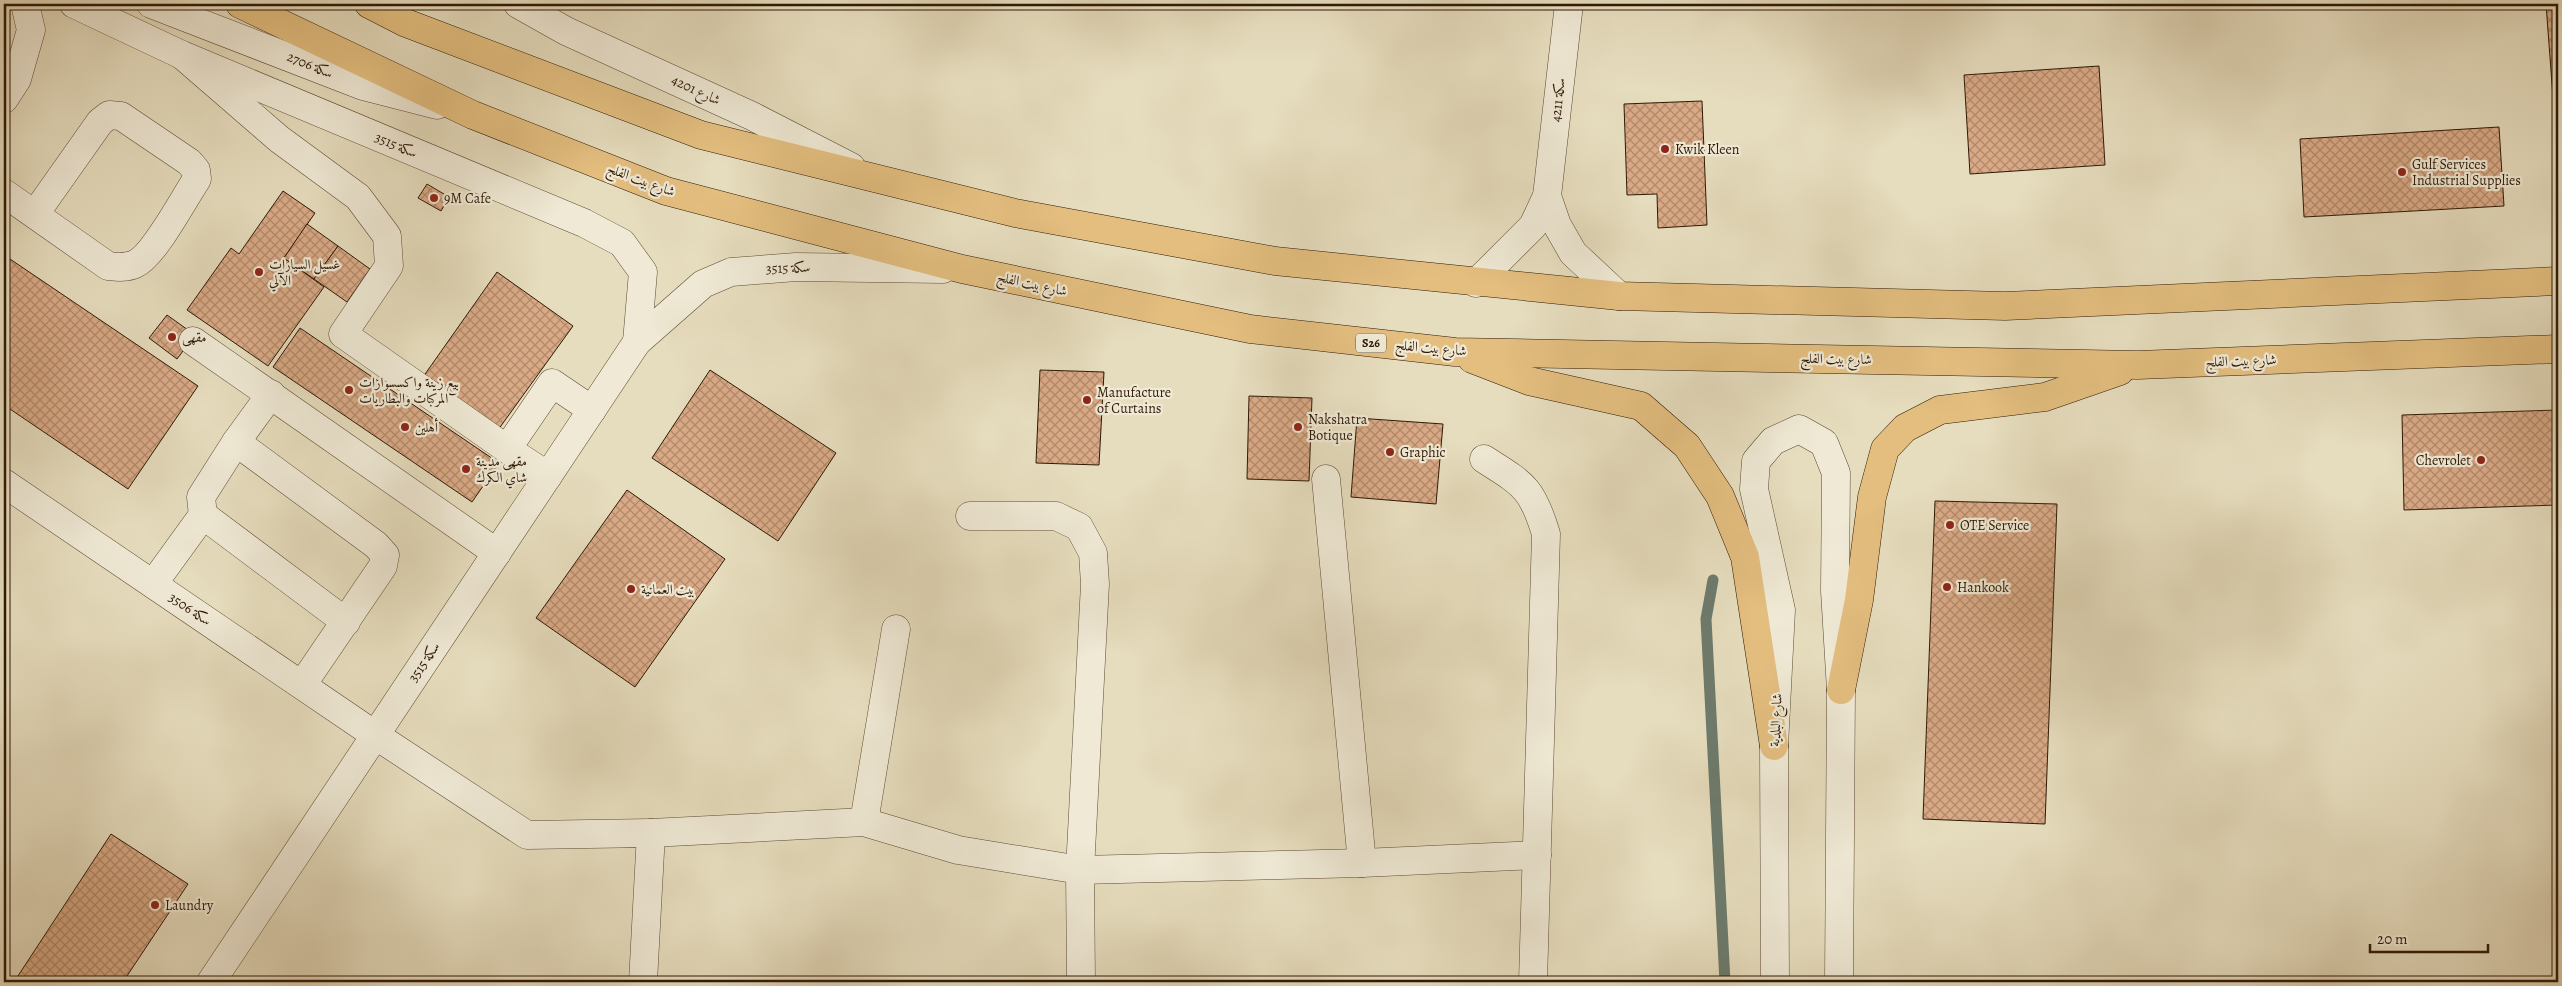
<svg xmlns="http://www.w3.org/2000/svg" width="2562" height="986" font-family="Alegreya,Amiri,serif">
<defs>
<pattern id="building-cross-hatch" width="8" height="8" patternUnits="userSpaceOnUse" patternTransform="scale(1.25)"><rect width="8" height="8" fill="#daaa86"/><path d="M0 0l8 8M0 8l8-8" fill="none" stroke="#b18a6c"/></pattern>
</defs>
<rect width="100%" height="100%" fill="#e6ddbe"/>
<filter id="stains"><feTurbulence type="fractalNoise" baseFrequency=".004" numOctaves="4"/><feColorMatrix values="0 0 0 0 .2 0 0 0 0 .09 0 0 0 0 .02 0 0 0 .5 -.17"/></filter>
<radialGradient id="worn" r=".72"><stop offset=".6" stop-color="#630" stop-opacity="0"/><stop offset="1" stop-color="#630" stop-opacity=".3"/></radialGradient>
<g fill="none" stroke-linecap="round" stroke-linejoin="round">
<!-- stream -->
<path stroke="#6d7b6d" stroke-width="11" d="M1713,580L1706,619L1725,982"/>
</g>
<!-- building -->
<g fill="url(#building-cross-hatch)" stroke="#2f1906">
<path d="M2546,4H2558V164Z"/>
<path d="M2099,66L2105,165L1970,174L1964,75Z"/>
<path d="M1702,101L1707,225L1658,228L1657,194L1627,195L1624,104Z"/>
<path d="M2499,127L2504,206L2304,217L2300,139Z"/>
<path d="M427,184L449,197L441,211L418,198Z"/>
<path d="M283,191L315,213L284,258L324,287L268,366L187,310L231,248L239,254Z"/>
<path d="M307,224L338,246L314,279L284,258Z"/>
<path d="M338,246L370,269L347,302L314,279Z"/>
<path d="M4,255L198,386L128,489L4,405Z"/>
<path d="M497,272L573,326L498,430L423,377Z"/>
<path d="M167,315L195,335L177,359L149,338Z"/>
<path d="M300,328L499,463L472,502L273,367Z"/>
<path d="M710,370L836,453L778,541L652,458Z"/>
<path d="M1040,370L1104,372L1099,465L1036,463Z"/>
<path d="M1249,396L1312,398L1309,481L1247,479Z"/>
<path d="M2558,410V505L2404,510L2402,415Z"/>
<path d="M1357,418L1443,424L1436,504L1351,497Z"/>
<path d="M627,490L725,559L635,687L536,618Z"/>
<path d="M1935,501L2057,504L2045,824L1923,819Z"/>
<path d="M111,834L188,884L123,982H14Z"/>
</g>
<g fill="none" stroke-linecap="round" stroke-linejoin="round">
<!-- minor casing -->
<g stroke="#5d4a34" stroke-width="29">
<g id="minor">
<path d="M74,4L182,55L584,223L622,243L643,272L637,342"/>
<path d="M151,4L363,86L437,105"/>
<path d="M518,4L566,31L752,116L851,167"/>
<path d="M182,55L279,139L358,197L387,236L389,266L343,334L507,449L552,383L592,410"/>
<path d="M4,99L17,79L31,30L25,4"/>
<path d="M4,193L108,266C118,267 126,268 135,264C154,256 184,198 197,179L196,170L189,162L121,116L109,115L100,122L35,214"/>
<path d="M1547,196L1557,225L1573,253L1619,296"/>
<path d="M1476,283L1533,226L1547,196L1569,4"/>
<path d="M193,341L497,553"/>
<path d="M271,394L236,442L201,497L203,515L346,622"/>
<path d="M236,442L376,545L385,555L383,566L302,685"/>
<path d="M507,449L548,476"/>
<path d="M1484,459C1523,484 1532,487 1546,534L1533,982"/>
<path d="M1326,479L1362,863"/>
<path d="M4,483L375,735L527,835L651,833L643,982"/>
<path d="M970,516H1056L1079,527L1093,553L1095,584L1080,870L1081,982"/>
<path d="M153,584L203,515"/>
<path d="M864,822L896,629"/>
<path d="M651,833L864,822L958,850L1080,870L1362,863L1537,855"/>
<path d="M211,982L637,342L703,284L731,272L796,267L943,269"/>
<path d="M1775,982L1774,746L1781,610L1754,489L1756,461L1773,441L1799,429L1824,443L1836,473L1835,591L1841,690L1839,982"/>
</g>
</g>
<!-- major casing -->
<g stroke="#2f1906" stroke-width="29">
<g id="major">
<path d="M240,4L473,115L666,191L962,269L1250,329L1455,352L2138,365L2558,349"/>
<path d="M369,4L406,23L701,135L1015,213L1275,261L1619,296L2005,306L2558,281"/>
<path d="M1472,359L1529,381L1641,406L1687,446L1720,496L1745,557L1774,746"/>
<path d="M1841,690L1859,600L1872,497L1885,449L1905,428L1940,410L2045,397L2120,371"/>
</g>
</g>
<!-- minor -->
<use href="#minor" stroke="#efe9d5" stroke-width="28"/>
<!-- major -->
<use href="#major" stroke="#e3be7f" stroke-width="28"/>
</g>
<!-- markers -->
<g fill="#8f2418" stroke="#efe9d5" stroke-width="2">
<circle cx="1665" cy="149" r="5"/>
<circle cx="2402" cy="172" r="5"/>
<circle cx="434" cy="198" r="5"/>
<circle cx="259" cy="272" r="5"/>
<circle cx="172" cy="337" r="5"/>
<circle cx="349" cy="390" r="5"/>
<circle cx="1087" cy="400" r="5"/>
<circle cx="405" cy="427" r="5"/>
<circle cx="1298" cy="427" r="5"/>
<circle cx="1390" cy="452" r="5"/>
<circle cx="2481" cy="460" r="5"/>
<circle cx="466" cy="469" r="5"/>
<circle cx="1950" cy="525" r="5"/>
<circle cx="1947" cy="587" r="5"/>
<circle cx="631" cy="589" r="5"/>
<circle cx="155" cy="905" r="5"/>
</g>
<g text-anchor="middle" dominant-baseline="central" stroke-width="4.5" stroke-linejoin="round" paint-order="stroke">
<!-- shield labels -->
<rect fill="#efe9d5" stroke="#695744" stroke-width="1" x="1356" y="333.5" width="30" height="19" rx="4"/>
<g font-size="12" font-weight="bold" fill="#2f1906">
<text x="1371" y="343">S26</text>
</g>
<!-- street labels -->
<g font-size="14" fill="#2f1906" stroke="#efe9d5">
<text transform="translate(310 65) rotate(22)">سكة 2706</text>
<text transform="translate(696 90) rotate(25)">شارع 4201</text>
<text transform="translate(1558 100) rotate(-84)">سكة 4211</text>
<text transform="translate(396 145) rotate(23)">سكة 3515</text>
<text transform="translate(641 180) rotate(20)">شارع بيت الفلج</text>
<text transform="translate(788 268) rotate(-2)">سكة 3515</text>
<text transform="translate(1032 284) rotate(12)">شارع بيت الفلج</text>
<text transform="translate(1431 348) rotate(5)">شارع بيت الفلج</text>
<text transform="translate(1836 359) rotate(1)">شارع بيت الفلج</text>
<text transform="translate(2241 361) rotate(-2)">شارع بيت الفلج</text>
<text transform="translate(190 609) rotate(34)">سكة 3506</text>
<text transform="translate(424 662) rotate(-56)">سكة 3515</text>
<text transform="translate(1776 720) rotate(-87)">شارع البلدية</text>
</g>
<!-- poi labels -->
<g font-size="14" fill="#2f1906" stroke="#efe9d5" text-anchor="start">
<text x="1675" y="149">Kwik Kleen</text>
<text x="2412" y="164">Gulf Services<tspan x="2412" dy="16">Industrial Supplies</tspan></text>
<text x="444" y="198">9M Cafe</text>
<text x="269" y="264">غسيل السيارات<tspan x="269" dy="16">الآلي</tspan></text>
<text x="182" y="337">مقهى</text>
<text x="359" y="382">بيع زينة واكسسوارات<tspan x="359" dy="16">المركبات والبطاريات</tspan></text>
<text x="1097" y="392">Manufacture<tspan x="1097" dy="16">of Curtains</tspan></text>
<text x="1308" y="419">Nakshatra<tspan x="1308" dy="16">Botique</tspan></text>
<text x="415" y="427">أهلين</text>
<text x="1400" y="452">Graphic</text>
<text x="2471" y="460" text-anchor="end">Chevrolet</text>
<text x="476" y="461">مقهى مدينة<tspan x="476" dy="16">شاي الكرك</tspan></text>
<text x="1960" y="525">OTE Service</text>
<text x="1957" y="587">Hankook</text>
<text x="641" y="589">بيت العمانية</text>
<text x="165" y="905">Laundry</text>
</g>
</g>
<!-- margin -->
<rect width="2562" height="986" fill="none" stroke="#e6ddbe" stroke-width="20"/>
<rect x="5" y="5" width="2552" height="976" fill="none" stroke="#2f1906" stroke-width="2.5"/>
<rect x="10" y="10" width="2542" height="966" fill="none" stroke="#2f1906"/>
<!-- scale -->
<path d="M2370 944v8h118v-8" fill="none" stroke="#2f1906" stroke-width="2.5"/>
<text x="2377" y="944" font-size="15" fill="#2f1906" stroke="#efe9d5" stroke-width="4" paint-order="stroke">20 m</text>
<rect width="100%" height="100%" filter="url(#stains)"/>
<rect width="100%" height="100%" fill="url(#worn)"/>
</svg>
